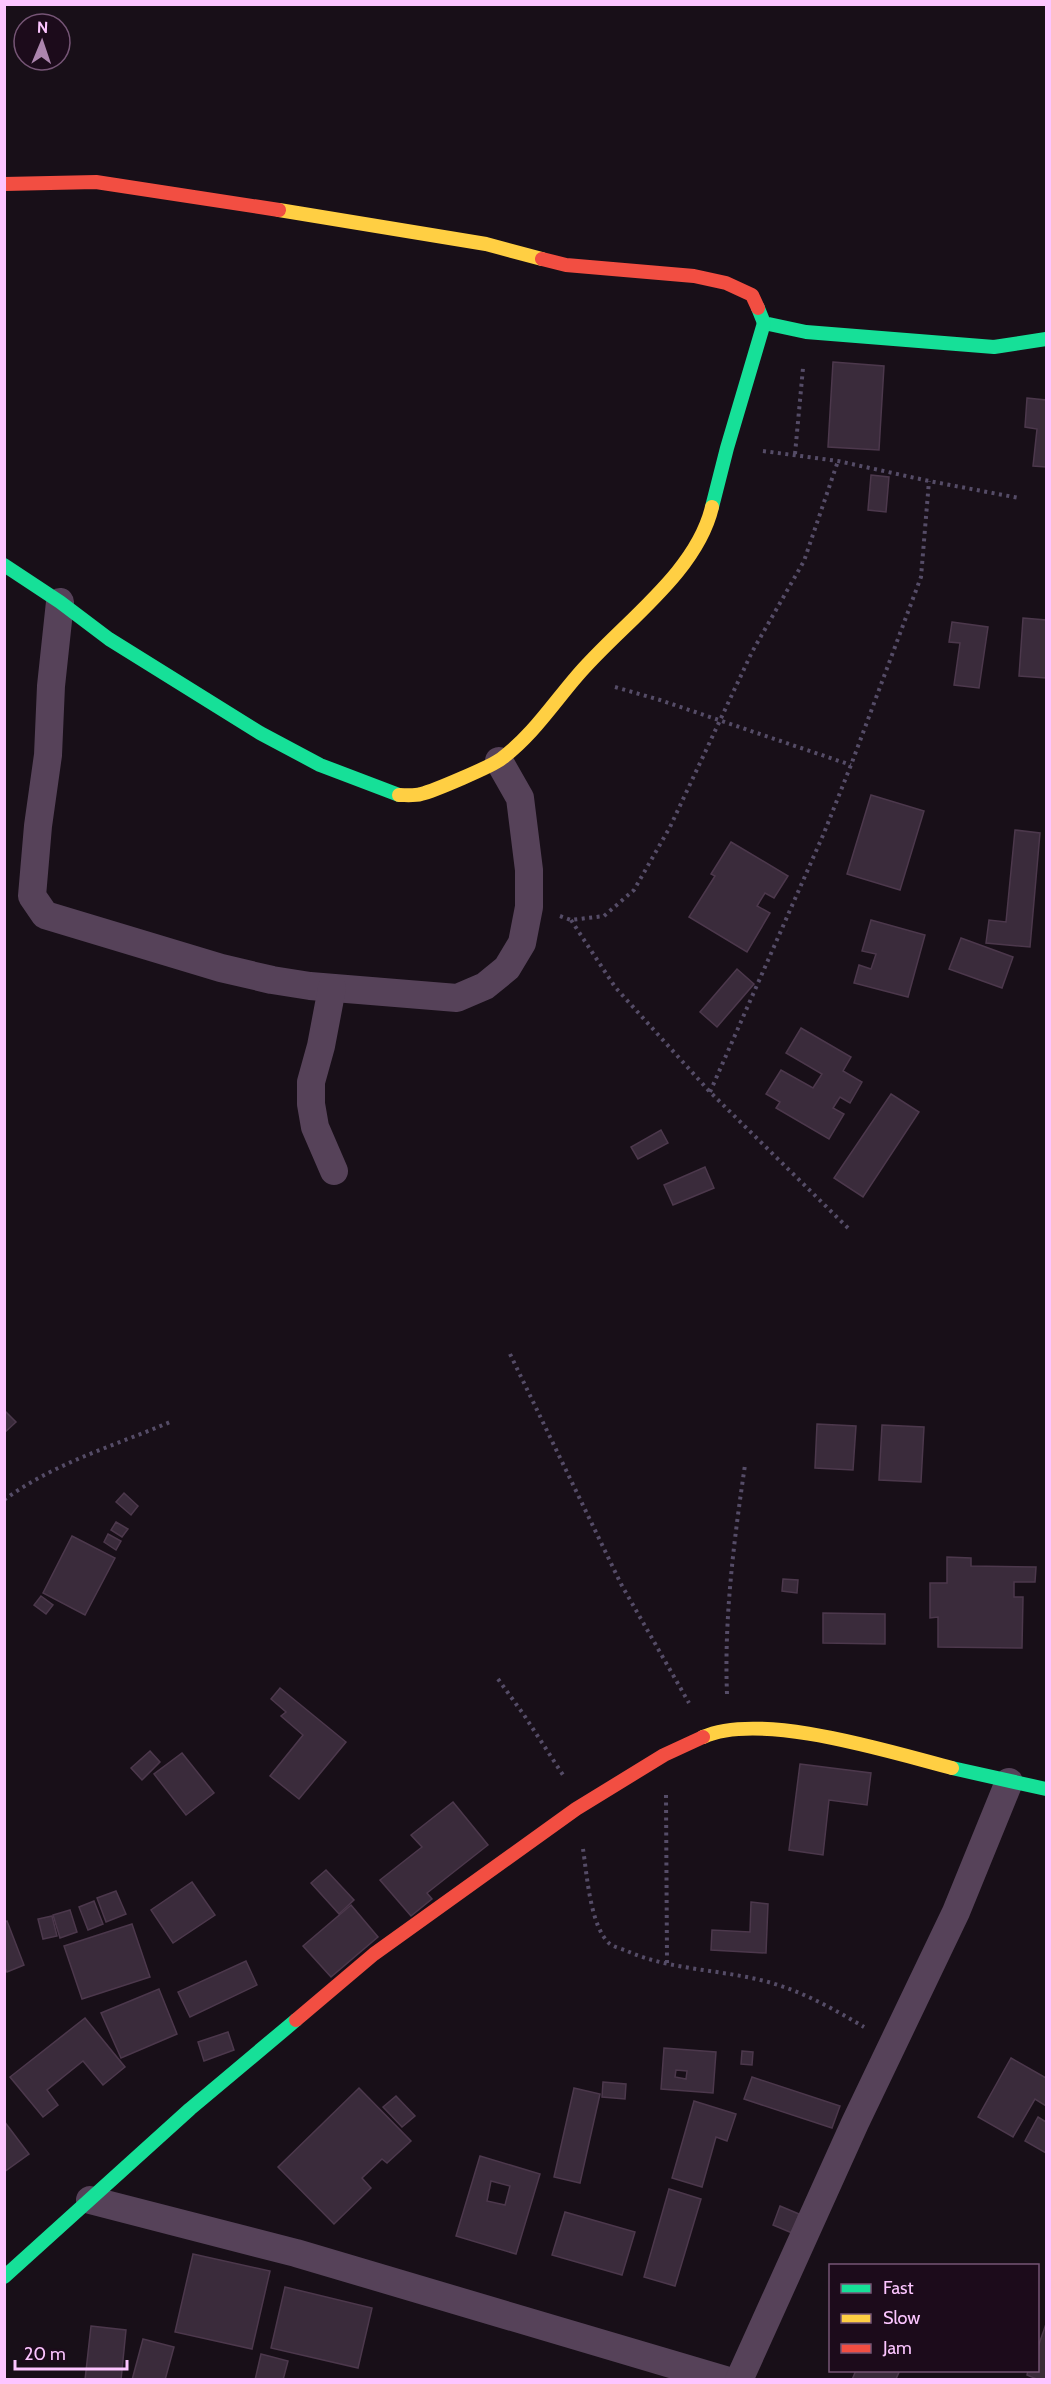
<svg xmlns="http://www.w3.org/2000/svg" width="1051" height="2384" font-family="Cabin,sans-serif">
<rect width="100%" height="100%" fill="#180f18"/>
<!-- building -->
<g fill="#3a2b3b" stroke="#4c384c" stroke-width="1.5" fill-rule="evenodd">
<path d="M833,362L884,366L879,450L828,447Z"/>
<path d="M1027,398L1046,400V467L1033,466L1037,429L1025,427Z"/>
<path d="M871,475L889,477L886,512L868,510Z"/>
<path d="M1023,618L1046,620V678L1019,676Z"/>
<path d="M952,622L988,627L979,688L954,685L960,643L949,642Z"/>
<path d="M871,795L924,811L900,890L847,874Z"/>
<path d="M1015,830L1040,833L1030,947L986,943L989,920L1006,922Z"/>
<path d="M731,842L788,876L774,898L765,893L757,906L770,913L747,952L689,917L715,876L711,874Z"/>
<path d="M871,920L925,935L908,997L854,983L859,965L871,969L876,954L862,951Z"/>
<path d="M961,938L1013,957L1002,988L949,969Z"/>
<path d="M737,969L754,984L717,1027L700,1012Z"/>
<path d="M801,1028L851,1057L843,1071L862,1082L850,1103L840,1097L833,1108L844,1114L829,1139L776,1108L780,1102L766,1094L781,1070L813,1088L822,1074L786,1053Z"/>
<path d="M891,1094L919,1112L863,1197L834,1178Z"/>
<path d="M661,1130L668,1143L638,1159L631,1147Z"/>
<path d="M705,1167L714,1188L673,1205L664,1185Z"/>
<path d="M4,1410L16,1422L4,1433Z"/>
<path d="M817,1424L856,1426L853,1470L815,1468Z"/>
<path d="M882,1425L924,1427L921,1482L879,1480Z"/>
<path d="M124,1493L138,1506L131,1515L116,1502Z"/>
<path d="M116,1522L128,1529L122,1537L111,1530Z"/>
<path d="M108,1534L121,1541L116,1550L104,1542Z"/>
<path d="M72,1536L115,1558L85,1615L43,1593Z"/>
<path d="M947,1557L971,1558V1566L1036,1567L1035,1582H1014V1597H1023L1022,1648L938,1647V1617L930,1618V1583H947Z"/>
<path d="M783,1579L798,1580L797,1593L782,1591Z"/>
<path d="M41,1596L53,1605L46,1614L34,1605Z"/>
<path d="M823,1613L885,1614V1644L823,1643Z"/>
<path d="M280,1688L346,1742L299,1799L270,1776L303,1735L281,1716L286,1712L271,1699Z"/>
<path d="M150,1751L160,1762L142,1780L131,1768Z"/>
<path d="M182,1753L214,1793L186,1815L154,1774Z"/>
<path d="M800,1764L871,1773L867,1805L829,1800L823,1855L789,1850Z"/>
<path d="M453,1802L488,1845L427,1893L432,1899L411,1916L380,1880L422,1847L411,1835Z"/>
<path d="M326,1870L354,1900L339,1914L311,1883Z"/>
<path d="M192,1882L215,1915L173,1943L151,1910Z"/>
<path d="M116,1891L126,1914L106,1922L97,1898Z"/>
<path d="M94,1901L103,1924L88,1930L79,1907Z"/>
<path d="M751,1902L768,1904L766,1953L711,1950L712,1930L750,1932Z"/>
<path d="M351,1905L378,1937L331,1977L303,1946Z"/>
<path d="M70,1910L77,1932L60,1938L53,1915Z"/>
<path d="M52,1916L57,1936L43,1939L38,1919Z"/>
<path d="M7,1921L24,1965L7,1972L4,1966V1922Z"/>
<path d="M132,1924L150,1977L82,1999L64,1946Z"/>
<path d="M246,1961L257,1985L190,2017L178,1992Z"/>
<path d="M159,1989L177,2034L121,2058L101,2013Z"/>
<path d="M85,2018L125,2067L103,2085L83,2061L47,2090L58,2105L43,2117L10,2077Z"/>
<path d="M228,2032L234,2050L204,2061L198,2042Z"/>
<path d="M664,2048L716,2052L713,2093L661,2089ZM676,2070L687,2071L686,2079L675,2077Z"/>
<path d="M742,2051L753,2052L752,2065L741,2064Z"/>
<path d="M1011,2058L1046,2078V2106L1035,2099L1013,2137L978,2117Z"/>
<path d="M752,2077L840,2106L832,2128L744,2099Z"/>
<path d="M603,2082L626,2084L625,2099L602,2097Z"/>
<path d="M359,2088L411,2141L387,2163L382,2159L362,2178L371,2188L334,2224L278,2167Z"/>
<path d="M574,2088L600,2094L580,2183L554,2177Z"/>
<path d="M396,2096L415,2116L402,2127L383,2107Z"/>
<path d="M694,2101L736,2114L727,2141L716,2137L702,2187L672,2178Z"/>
<path d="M1038,2117L1046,2122V2153L1025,2141Z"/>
<path d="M4,2121L29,2154L4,2172Z"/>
<path d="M480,2156L540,2174L516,2254L456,2236ZM491,2181L510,2186L505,2205L487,2201Z"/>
<path d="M669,2189L701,2199L675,2286L644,2277Z"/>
<path d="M780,2206L799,2214L792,2233L773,2225Z"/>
<path d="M565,2212L635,2232L622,2275L552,2255Z"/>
<path d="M193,2254L270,2271L252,2349L175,2332Z"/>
<path d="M285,2287L372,2308L358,2368L271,2348Z"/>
<path d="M1046,2324V2380H1039L1027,2375L1028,2370H1038V2347Z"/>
<path d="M91,2326L126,2330L121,2380H85Z"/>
<path d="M143,2339L174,2347L165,2380H132Z"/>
<path d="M261,2354L288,2361L283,2380H255Z"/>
<path d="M856,2370H900L896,2379L897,2380H852Z"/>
</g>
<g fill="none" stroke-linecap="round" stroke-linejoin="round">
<!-- path -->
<g stroke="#554c67" stroke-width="4" stroke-dasharray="3 4.5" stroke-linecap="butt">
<path d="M763,451L838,461L929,481L1019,498"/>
<path d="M795,454L803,368"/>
<path d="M615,687L660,700L851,765"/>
<path d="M560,916L571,920L604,916L634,890L670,827L752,652L804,561L838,461"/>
<path d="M571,920L615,987L710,1092L850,1230"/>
<path d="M710,1092L824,833L851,765L921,577L929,481"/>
<path d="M510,1354L621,1584L689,1703"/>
<path d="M4,1500C54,1463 114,1446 170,1422"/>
<path d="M498,1679L524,1715L563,1775"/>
<path d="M727,1694C724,1618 734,1540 745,1465"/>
<path d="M666,1795L667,1963"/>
<path d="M583,1849C587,1874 590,1927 610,1944C614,1947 622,1949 627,1951C674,1972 730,1969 778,1985C809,1995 837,2011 864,2027"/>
</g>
<!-- street -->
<g stroke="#564259" stroke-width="28">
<path d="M60,602L51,686L48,755L38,826L32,896L45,915L221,968L272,980L310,986L457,998L485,986L507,968L522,943L529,907V870L520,798L499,761"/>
<path d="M332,988L321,1046L311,1082V1104L315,1127L334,1171"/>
<path d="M90,2200L296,2253L725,2380"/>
<path d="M739,2380L855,2123L956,1912L1009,1782"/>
</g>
<!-- fast -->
<g stroke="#16e098" stroke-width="14">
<path d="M758,308L764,323L806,332L994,347L1046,339"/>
<path d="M712,507L727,448L764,323"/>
<path d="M4,565L60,602L109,639L260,733L320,765L399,795"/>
<path d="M952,1768L1046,1789"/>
<path d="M4,2277L190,2109L296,2020"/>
</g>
<!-- slow -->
<g stroke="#ffcf43" stroke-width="14">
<path d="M279,210L486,244L542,259"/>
<path d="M399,795C406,795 414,796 421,794C434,791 492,766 501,759C532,736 552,705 577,676C621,624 696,574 712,507"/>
<path d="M703,1737C761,1711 890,1752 952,1768"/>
</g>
<!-- jam -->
<g stroke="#f24e42" stroke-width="14">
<path d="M4,184L96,182L279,210"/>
<path d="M542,259L566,265L694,276L726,283L752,295L758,308"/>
<path d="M296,2020L374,1954L576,1809L664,1755L703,1737"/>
</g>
</g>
<!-- border -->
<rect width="1051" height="2384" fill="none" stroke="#fcc5ff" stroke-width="12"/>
<!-- legend -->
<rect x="829" y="2264" width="210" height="108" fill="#1c0b1b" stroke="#765576" stroke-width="1.5"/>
<rect x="841" y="2284" width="30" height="9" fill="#16e098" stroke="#765576" stroke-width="1.5"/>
<text x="883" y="2294" font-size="18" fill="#fcc5ff">Fast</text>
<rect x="841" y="2314" width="30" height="9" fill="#ffcf43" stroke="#765576" stroke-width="1.5"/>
<text x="883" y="2324" font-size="18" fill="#fcc5ff">Slow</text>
<rect x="841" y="2344" width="30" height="9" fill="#f24e42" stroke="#765576" stroke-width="1.5"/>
<text x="883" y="2354" font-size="18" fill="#fcc5ff">Jam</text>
<!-- north arrow -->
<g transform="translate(42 42) rotate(2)"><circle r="28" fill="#1c0b1b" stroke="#765576" stroke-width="1.5"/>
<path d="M0-4.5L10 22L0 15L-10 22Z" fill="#ac85ae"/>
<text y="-9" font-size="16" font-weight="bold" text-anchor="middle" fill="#fcc5ff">N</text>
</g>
<!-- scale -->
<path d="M15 2360v9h112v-9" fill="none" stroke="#fcc5ff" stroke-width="3"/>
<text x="24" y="2360" font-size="18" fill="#fcc5ff" stroke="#1c0b1b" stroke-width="4.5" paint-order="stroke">20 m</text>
</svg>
